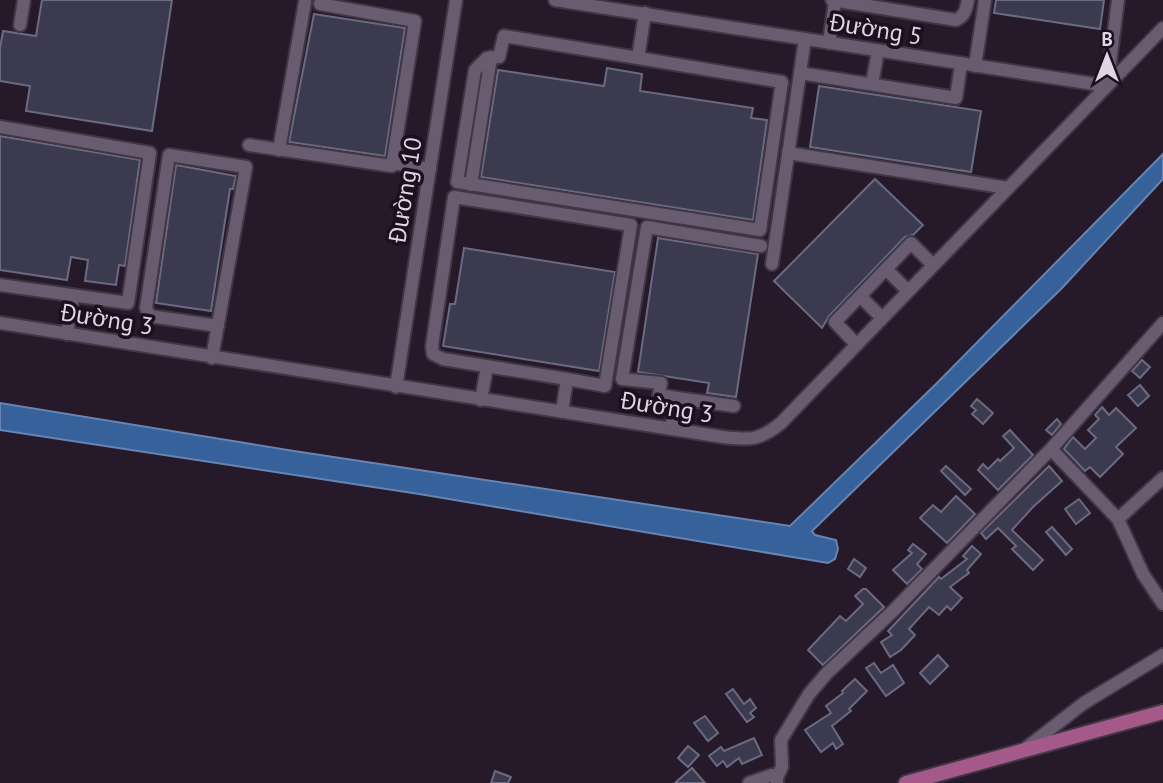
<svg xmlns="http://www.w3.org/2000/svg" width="1163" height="783" font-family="'PT Sans',sans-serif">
<rect width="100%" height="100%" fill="#25192a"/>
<!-- water -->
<path fill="#36619b" stroke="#6884b0" stroke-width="2" d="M1163,154V179L1062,288L812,531L815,535L836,540L838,549L835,559L828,563L419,494L0,430V403L294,451L790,526L937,383Z"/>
<!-- building -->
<g fill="#3b3a4f" stroke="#6b6a82" stroke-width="2">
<path d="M42,0H172L152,131L26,111L30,86L0,81V48L3,31L36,36Z"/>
<path d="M996,0H1104L1100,29L994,13Z"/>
<path d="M314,14L405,28L385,156L289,142Z"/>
<path d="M607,68L642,74L640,91L753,108L751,118L767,120L753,220L481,177L498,70L604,86Z"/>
<path d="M819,86L981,111L971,172L810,147Z"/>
<path d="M0,136L140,160L125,266L119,265L116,285L85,281L88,260L71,257L67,280L0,270Z"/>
<path d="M176,165L236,176L233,189H230L211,311L156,303Z"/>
<path d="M875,179L923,225L913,235L905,237L829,316L822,328L774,281Z"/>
<path d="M658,238L758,254L736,397L707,393L709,383L638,372Z"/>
<path d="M464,248L615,272L599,371L443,346L450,304H455Z"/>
<path d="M1142,360L1150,367L1140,378L1132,371Z"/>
<path d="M1140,385L1149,396L1138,406L1128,395Z"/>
<path d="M977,399L993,413L983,424L972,414L976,410L971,406Z"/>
<path d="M1102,407L1109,415L1116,408L1136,428L1116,447L1123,454L1100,477L1090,467L1085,471L1064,449L1073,437L1085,449L1096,438L1088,430L1099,419L1095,415Z"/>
<path d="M1057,419L1061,424L1052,435L1046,430Z"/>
<path d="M1010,430L1033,455L998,490L978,470L983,464L988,469L998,459L1000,461L1014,448L1003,436Z"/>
<path d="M946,466L971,489L965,495L941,471Z"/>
<path d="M1049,466L1062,481L1033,507L1012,530L1043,560L1033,570L1012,549L1016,546L998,528L986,539L981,533Z"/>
<path d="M956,496L975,514L947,543L920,518L933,505L941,512Z"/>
<path d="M1079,499L1090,513L1076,524L1065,509Z"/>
<path d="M1052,527L1072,549L1066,555L1046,532Z"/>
<path d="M913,544L926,554L917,564L922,569L907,584L893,570L912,553L908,550Z"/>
<path d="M972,546L981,554L967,570L969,573L950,587L962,598L951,610L947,606L939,615L929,607L909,629L915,635L901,650L890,657L881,642L892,635L888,631L939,577L941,579L967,559L963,556Z"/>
<path d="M854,559L866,568L860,577L848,569Z"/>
<path d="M863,589H866L884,607L823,665L808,650L840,616L846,621L863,604L855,596Z"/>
<path d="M938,655L948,666L930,684L920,673Z"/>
<path d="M874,663L881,673L893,665L904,683L886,696L866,668Z"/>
<path d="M855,679L867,691L849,709L851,711L832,726L843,744L836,749L833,743L821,752L805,730L831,713L826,706L843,693L842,691Z"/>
<path d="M733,689L744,704L750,699L756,708L750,713L754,717L747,722L726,694Z"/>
<path d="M705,716L718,733L708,741L694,723Z"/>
<path d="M754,738L762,755L742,764L739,758L727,767L723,761L717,766L709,756L721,747L724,751Z"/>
<path d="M688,746L699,755L688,767L678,758Z"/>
<path d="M692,768L705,783H675Z"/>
<path d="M495,771L511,777L508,783H491Z"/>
</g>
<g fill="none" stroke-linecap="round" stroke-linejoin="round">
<!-- minor casing -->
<g stroke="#403644" stroke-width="16">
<g id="minor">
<path d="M555,0L1107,86L1118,0"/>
<path d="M832,0L956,20C965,16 966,9 968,0"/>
<path d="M20,25L24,0"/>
<path d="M829,43L835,1"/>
<path d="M638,58L782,82L760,230L457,182L475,70L487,58L499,57L504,36L638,58L645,13"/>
<path d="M975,66L985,0"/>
<path d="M800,73L956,98L961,64"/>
<path d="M872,84L878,51"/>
<path d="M0,127L150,153L128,303L0,285"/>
<path d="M249,145L392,166L415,21L320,4"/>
<path d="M279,150L305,2"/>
<path d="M788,153L1008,188"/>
<path d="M392,163L430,169"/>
<path d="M471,185L491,57"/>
<path d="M772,264L805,39"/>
<path d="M886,269L908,291"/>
<path d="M860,296L882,318"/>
<path d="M0,323L723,437C750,440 759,441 781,423L1163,28"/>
<path d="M67,334L73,296"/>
<path d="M856,344L835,322L911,243L933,265"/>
<path d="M212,358L246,167L169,155L146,308L150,316L218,326"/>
<path d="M396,387L456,0"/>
<path d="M677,398L659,395L661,383L622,379L647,227L761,246"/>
<path d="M481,400L487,367"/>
<path d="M562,412L567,379L605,386L631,225L454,197L432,346L433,354L443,359L567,379"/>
<path d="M671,429L677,398L734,406"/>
<path d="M1051,449L1118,519L1143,574L1163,604"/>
<path d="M1118,519L1163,478"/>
<path d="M1026,748L1084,703L1163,655"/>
<path d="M777,777L782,767L781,740L809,694L827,673L892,612L1051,449L1163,323"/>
<path d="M749,783L772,775L777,777V783"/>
</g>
</g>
<!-- major casing -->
<g stroke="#403644" stroke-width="18">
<path id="major" d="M906,783L1163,712"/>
</g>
<!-- minor -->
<use href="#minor" stroke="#6a5c70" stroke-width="12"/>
<!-- major -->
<use href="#major" stroke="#a5588a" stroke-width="14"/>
</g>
<g text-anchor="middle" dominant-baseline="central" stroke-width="7" stroke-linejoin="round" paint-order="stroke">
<!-- street labels -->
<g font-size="24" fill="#ded6e2" stroke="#1c0f20">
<text transform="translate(876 29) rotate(9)">Đường 5</text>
<text transform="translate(405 190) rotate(-81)">Đường 10</text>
<text transform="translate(107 319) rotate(9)">Đường 3</text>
<text transform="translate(667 407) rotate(9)">Đường 3</text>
</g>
</g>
<!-- north arrow -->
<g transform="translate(1107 56)" stroke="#1c0f20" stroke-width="5" paint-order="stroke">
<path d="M0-5L12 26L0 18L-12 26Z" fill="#ded6e2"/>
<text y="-10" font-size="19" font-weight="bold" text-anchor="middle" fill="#ded6e2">B</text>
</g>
</svg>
